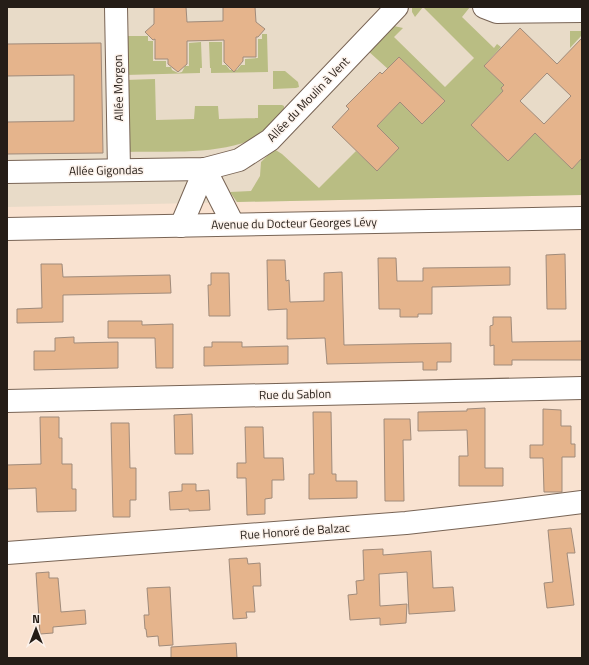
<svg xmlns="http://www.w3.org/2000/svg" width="589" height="665" font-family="'Titillium Web',sans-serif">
<rect width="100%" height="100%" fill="#f9e2d0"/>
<!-- commercial -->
<path fill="#e8dbc8" d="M7,7H582V195L7,207Z"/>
<!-- green -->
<g fill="#b9bd83">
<path d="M412,7H470L462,17L494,48L497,44L501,47L484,66L504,85L501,88L503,91L471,125L508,160L535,133L572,169L582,158V195L237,202L230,192L251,191L260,176L261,162L274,149L282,154L319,188L356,151L377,170L399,148L377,126L400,102L422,124L444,101L399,57L388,69L367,50L394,26L403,28L394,37L445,87L474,58L423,7L415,17L412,12Z"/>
<path d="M570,31H582V35L570,48Z"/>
<path d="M262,34H267L268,72L211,73V68H210L209,42H222V65H226L230,70H237L241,65H245V59L258,58V39H262Z"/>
<path d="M124,36H148V41H153V61H166V67H171L172,70L178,73L182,72L185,66H189V43L201,42L202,68H200V73L125,75Z"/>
<path d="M273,71H285L298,82L299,87L296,88L273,89Z"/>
<path d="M155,79L156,120L194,119L195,106H218L219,119L258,118V105H282L284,106V110C275,120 267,132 255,138C221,155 166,151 128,152L125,80Z"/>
</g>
<!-- building -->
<g fill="#e5b48c" stroke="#a08b7b" fill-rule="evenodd">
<path d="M154,7H186L187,22L223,21V7H255L256,22L265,29L258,37H256V57H243V61L234,72L224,62V40L187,41V64L178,72L168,64V59H155V39L153,40L145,32L154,24Z"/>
<path d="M520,28L557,64L582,38V158L572,169L535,133L508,161L471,125L503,91L501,88L504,85L484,66ZM547,73L571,96L544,124L520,101Z"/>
<path d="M101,43L103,153L7,154V122L74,121V75L7,76V44Z"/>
<path d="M399,57L445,101L422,124L400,102L377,126L399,148L377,171L332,127L349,109L346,106L380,72L382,74Z"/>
<path d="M565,254L566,309H547L546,255Z"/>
<path d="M378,258H396L397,281H423V268L510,267V285L432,287V314H418V317H400V309H379Z"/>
<path d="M267,260H285L286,281L289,280L290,302L324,301V273L342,272L344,345L451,343V362H437V370H423V362L327,364L325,338L287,339V309L268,310Z"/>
<path d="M41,264H62L63,277L170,275L171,293L63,295V322L17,323V309L42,308Z"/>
<path d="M211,273H229L230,316H209L208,285H211Z"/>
<path d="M493,317H511L512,342L582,341V360H512V365H494V345L490,346V326L493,325Z"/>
<path d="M108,321H142V325L173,324V368H156L155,338H108Z"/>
<path d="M74,337V343L118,342V368L34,370V351H55V338Z"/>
<path d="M212,342H242V347L288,346V364L204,366V347H212Z"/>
<path d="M485,408V468H503V486H459V456H468L467,430L418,431V412L467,411V409Z"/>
<path d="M543,409L561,410V426H571V444H575V457H562V492H544L543,458H530V445H543Z"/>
<path d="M313,412H331L332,474H336V481H357V498L309,499V474H314Z"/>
<path d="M192,414L193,454H175L174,415Z"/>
<path d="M40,417H59V438H62V464H72V489H76V511L37,512L36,488L7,489V465L41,464Z"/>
<path d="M384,419H410L411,440H403L404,501H385Z"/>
<path d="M111,423H129L130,468H136V500H130V517H113Z"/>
<path d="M245,427H263L264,458H283L284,480H272V498L265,499V514L247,515L246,478H237V463H246Z"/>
<path d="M182,484H196V491L209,490L210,510L189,511V509L170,510L169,492L182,491Z"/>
<path d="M571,528L575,553H567L574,605L547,608L544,583L553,582L548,530Z"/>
<path d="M383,549V555L431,551L433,588L453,587L455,611L409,614L407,572L379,574L380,606L407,604L406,623L380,625V618L350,620L348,595L357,594L356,581L364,580L363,550Z"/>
<path d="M247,558L248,564L260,563L261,586H253L255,612H246L247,618L233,619L229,559Z"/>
<path d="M49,572V578H58L61,612L85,610L86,624L53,627V633L40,634L36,573Z"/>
<path d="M170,587L173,645L159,646L158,636L147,637L146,629H145L144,615H149L147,588Z"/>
<path d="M236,643L237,658H171V647Z"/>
</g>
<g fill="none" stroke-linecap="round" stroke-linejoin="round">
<!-- minor casing -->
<g stroke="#786455" stroke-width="24">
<g id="minor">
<path d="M116,7L119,170"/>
<path d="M484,7L497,12L582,11"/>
<path d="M205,169L233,224"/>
<path d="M7,172L205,169L239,160L270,140L397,7"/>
<path d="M181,226L205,169"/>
<path d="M7,229L582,218"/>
<path d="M7,401L582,388"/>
<path d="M7,553L406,523L495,513L582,502"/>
</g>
</g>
<!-- minor -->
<use href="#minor" stroke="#fff" stroke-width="22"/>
</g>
<g text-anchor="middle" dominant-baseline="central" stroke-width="3" stroke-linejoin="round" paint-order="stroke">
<!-- street labels -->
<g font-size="12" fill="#251d17" stroke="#fcf2eb">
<text transform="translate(118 88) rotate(-91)">Allée Morgon</text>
<text transform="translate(308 99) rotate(-46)">Allée du Moulin à Vent</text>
<text transform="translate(106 170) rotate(-1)">Allée Gigondas</text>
<text transform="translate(294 223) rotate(-1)">Avenue du Docteur Georges Lévy</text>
<text transform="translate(295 394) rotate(-1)">Rue du Sablon</text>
<text transform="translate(295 531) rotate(-4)">Rue Honoré de Balzac</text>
</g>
</g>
<!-- border -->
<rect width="589" height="665" fill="none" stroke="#251d17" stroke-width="16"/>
<!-- north arrow -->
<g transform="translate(36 629)" stroke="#fcf2eb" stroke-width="3" paint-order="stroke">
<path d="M0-3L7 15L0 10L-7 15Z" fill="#251d17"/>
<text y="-6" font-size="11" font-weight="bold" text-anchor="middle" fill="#251d17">N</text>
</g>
</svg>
